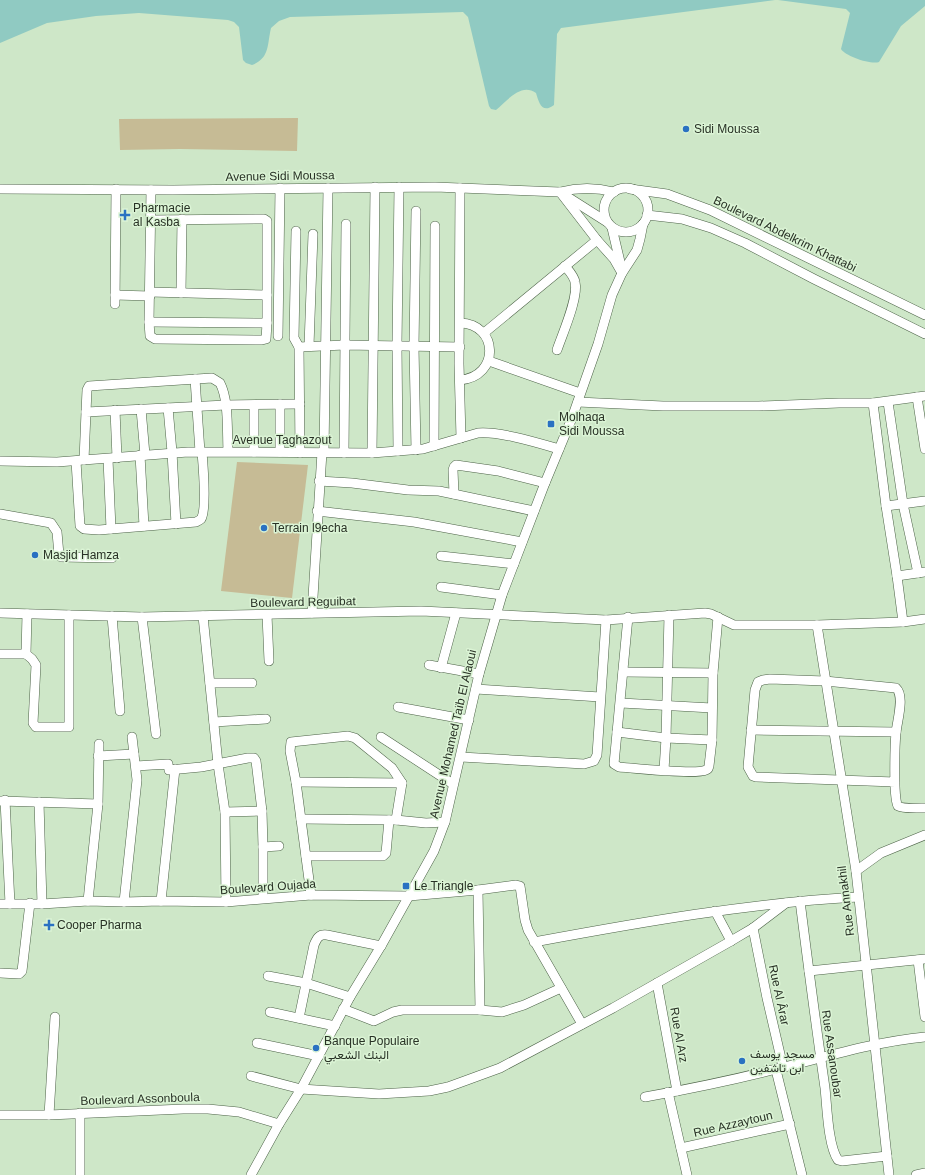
<svg xmlns="http://www.w3.org/2000/svg" width="925" height="1175" font-family="Arial,Vazirmatn,sans-serif">
<rect width="100%" height="100%" fill="#cee7c8"/>
<!-- green -->
<g fill="#c6bb95">
<path d="M298,118L297,151L180,149L120,150L119,119Z"/>
<path d="M237,462L308,465L292,598L221,591Z"/>
</g>
<!-- water -->
<g fill="#90cac2">
<path d="M0,0H775L561,28L557,34L554,105C542,114 539,103 536,93C521,82 507,101 496,110L491,109L489,106L468,17L463,12L290,17L279,21L271,28C267,45 270,58 252,65L246,63L243,60L239,27L234,22L228,20L139,13L96,16L47,23L0,43Z"/>
<path d="M778,0H925V6L901,26L879,62C871,65 845,56 841,49L850,13L846,9Z"/>
</g>
<g fill="none" stroke-linecap="round" stroke-linejoin="round">
<!-- minor casing -->
<g stroke="#4c6247" stroke-width="10">
<g id="minor">
<path d="M460,188L459,364L461,438"/>
<circle cx="626" cy="210" r="22"/>
<path d="M0,189L173,190L435,187L560,192C579,187 595,187 614,192"/>
<path d="M630,189L667,194L710,210L925,315"/>
<path d="M560,192L597,240L614,259L622,273"/>
<path d="M566,196L607,222"/>
<path d="M416,211L414,347L416,450"/>
<path d="M647,215L682,219L711,228L745,243L814,279L925,334"/>
<path d="M151,220L264,219L267,221V323L266,339L262,340L155,339L150,336L149,322L151,190"/>
<path d="M612,228L621,266"/>
<path d="M296,231L294,338L299,347L300,453"/>
<path d="M150,292L267,295"/>
<path d="M181,293L182,219"/>
<path d="M115,295L150,296"/>
<path d="M115,304L116,189"/>
<path d="M149,322L267,323"/>
<path d="M460,323C499,324 500,377 460,380"/>
<path d="M484,333L597,240"/>
<path d="M278,336L280,188"/>
<path d="M309,346L313,234"/>
<path d="M299,347L345,345L460,347"/>
<path d="M557,350C562,335 579,297 575,282C574,276 569,271 565,266"/>
<path d="M489,361L580,393"/>
<path d="M195,379L200,452"/>
<path d="M917,397L925,449"/>
<path d="M578,402L663,406H759L839,403H873L925,396"/>
<path d="M888,402L903,504L918,573"/>
<path d="M873,403L886,506L897,576L903,622"/>
<path d="M280,404V452"/>
<path d="M168,408L172,452L176,524"/>
<path d="M141,409L145,455"/>
<path d="M115,410L117,458"/>
<path d="M86,412L87,390L89,386L212,378L220,383C229,400 227,431 228,451"/>
<path d="M434,446L435,226"/>
<path d="M398,451L397,345L399,187"/>
<path d="M254,452V405"/>
<path d="M324,452L328,188"/>
<path d="M344,453L346,224"/>
<path d="M372,453L375,187"/>
<path d="M140,455L144,526"/>
<path d="M108,459L111,529"/>
<path d="M84,460L86,412L226,405L300,404"/>
<path d="M0,461L57,462L188,452L372,453L423,449L478,433C499,431 538,443 559,449"/>
<path d="M76,461L80,526L84,529L99,530L196,522C198,521 200,520 201,519C207,510 203,464 202,452"/>
<path d="M319,481L352,483L408,490L439,491L534,511"/>
<path d="M454,494L453,470L454,467L456,465L498,471L545,483"/>
<path d="M886,506L925,501"/>
<path d="M317,511L414,522L522,542"/>
<path d="M0,514L51,523L57,532L59,555L61,557L112,558"/>
<path d="M441,556L514,564"/>
<path d="M897,576L925,572"/>
<path d="M441,587L502,595"/>
<path d="M0,613L142,617L421,611L606,620L705,613L711,614L734,625H817L903,622L925,619"/>
<path d="M312,613L322,452"/>
<path d="M27,614L26,654L32,659L36,665L33,723L36,727H69V615"/>
<path d="M267,615L269,661"/>
<path d="M112,616L120,711"/>
<path d="M203,616L218,764L225,812L226,902"/>
<path d="M142,617L156,734"/>
<path d="M628,617L614,764L619,767C633,768 696,775 706,770C709,769 708,768 709,766L712,740L713,673L718,617"/>
<path d="M817,625L856,871L889,1175"/>
<path d="M0,654H26"/>
<path d="M429,665L479,674"/>
<path d="M441,668L456,613"/>
<path d="M623,672L713,673"/>
<path d="M210,683H252"/>
<path d="M476,689L600,697"/>
<path d="M621,703L712,708"/>
<path d="M398,707L469,720"/>
<path d="M214,722L266,719"/>
<path d="M751,730L896,732"/>
<path d="M617,732L666,738L712,740"/>
<path d="M381,737L453,784"/>
<path d="M98,756L134,754"/>
<path d="M461,757L584,764L594,761L597,755L606,620"/>
<path d="M136,766L168,764L169,770L201,767L248,758H254L256,761L262,811L263,847"/>
<path d="M664,770L666,738L669,615"/>
<path d="M296,782L402,783"/>
<path d="M895,782L756,777L753,776L748,767L755,690L758,682L763,680L770,679L825,681L896,688C905,696 897,721 896,733C895,742 893,802 898,806C902,809 919,808 925,808"/>
<path d="M5,800L10,904"/>
<path d="M1,801L98,804"/>
<path d="M39,802L42,904"/>
<path d="M225,812L262,811"/>
<path d="M301,819L396,820L426,823L445,822"/>
<path d="M306,856H383L386,853L389,820"/>
<path d="M856,871L881,853L925,835"/>
<path d="M478,890L480,1010"/>
<path d="M311,895L296,782L290,751L291,742L348,736L355,738L360,742L392,768L402,783L396,820"/>
<path d="M263,898V847L279,846"/>
<path d="M88,901L98,804L99,744"/>
<path d="M161,901L175,769"/>
<path d="M800,901C808,964 816,1026 825,1088C827,1106 828,1146 838,1160L842,1161L887,1156"/>
<path d="M124,902L137,780L132,737"/>
<path d="M0,904H42L88,901L124,902L161,901L226,902L311,895L409,896L478,890L516,885L520,886L525,920L528,930L582,1024"/>
<path d="M715,911L731,941"/>
<path d="M753,928L767,998L783,1067"/>
<path d="M534,942C642,922 749,903 858,897"/>
<path d="M918,960L925,1017"/>
<path d="M809,971L925,959"/>
<path d="M0,973L19,974L22,971L30,903"/>
<path d="M268,976L306,983L350,997"/>
<path d="M657,983L677,1091"/>
<path d="M343,1009L374,1021L393,1012L402,1010H480L502,1012L524,1005L561,988"/>
<path d="M270,1012L335,1026"/>
<path d="M299,1018L314,945C317,938 319,934 327,935L381,946"/>
<path d="M257,1043L319,1056"/>
<path d="M776,1070L802,1175"/>
<path d="M251,1076L301,1089L379,1094L429,1091L448,1087L500,1068L613,1008L731,941L753,928L786,903"/>
<path d="M668,1092L687,1175"/>
<path d="M645,1097C689,1089 733,1080 776,1069C826,1057 874,1042 925,1037"/>
<path d="M80,1113V1175"/>
<path d="M0,1115H49L183,1109H208L239,1112L279,1124"/>
<path d="M49,1115L55,1017"/>
<path d="M681,1148L790,1124"/>
<path d="M251,1175L279,1124L301,1089L350,997L381,946L434,851L445,822L479,674L502,595L545,483L572,418L598,344L612,295L622,273L637,250L640,239L643,224"/>
<path d="M916,1175L925,1173"/>
</g>
</g>
<!-- minor -->
<use href="#minor" stroke="#fff" stroke-width="9"/>
</g>
<!-- markers -->
<g fill="#2a71c2" stroke="#dbf4d5" stroke-width="1.5">
<circle cx="686" cy="129" r="4"/>
<path d="M123 209h4v4h4v4h-4v4h-4v-4h-4v-4h4z"/>
<rect x="547" y="420" width="8" height="8" rx="2"/>
<circle cx="264" cy="528" r="4"/>
<circle cx="35" cy="555" r="4"/>
<rect x="402" y="882" width="8" height="8" rx="2"/>
<path d="M47 919h4v4h4v4h-4v4h-4v-4h-4v-4h4z"/>
<circle cx="316" cy="1048" r="4"/>
<circle cx="742" cy="1061" r="4"/>
</g>
<g text-anchor="middle" dominant-baseline="central" stroke-width="3" stroke-linejoin="round" paint-order="stroke">
<!-- poi labels -->
<g font-size="12" fill="#283125" stroke="#dbf4d5" text-anchor="start">
<text x="694" y="129">Sidi Moussa</text>
<text x="133" y="208">Pharmacie<tspan x="133" dy="14">al Kasba</tspan></text>
<text x="559" y="417">Molhaqa<tspan x="559" dy="14">Sidi Moussa</tspan></text>
<text x="272" y="528">Terrain l9echa</text>
<text x="43" y="555">Masjid Hamza</text>
<text x="414" y="886">Le Triangle</text>
<text x="57" y="925">Cooper Pharma</text>
<text x="324" y="1041">Banque Populaire<tspan x="324" dy="14">البنك الشعبي</tspan></text>
<text x="750" y="1054">مسجد يوسف<tspan x="750" dy="14">ابن تاشفين</tspan></text>
</g>
<!-- street labels -->
<g font-size="12" fill="#283125" stroke="#dbf4d5">
<text transform="translate(280 176) rotate(-1)">Avenue Sidi Moussa</text>
<text transform="translate(785 234) rotate(26)">Boulevard Abdelkrim Khattabi</text>
<text x="282" y="440">Avenue Taghazout</text>
<text transform="translate(303 602) rotate(-1)">Boulevard Reguibat</text>
<text transform="translate(453 734) rotate(-77)">Avenue Mohamed Taïb El Alaoui</text>
<text transform="translate(268 887) rotate(-4)">Boulevard Oujada</text>
<text transform="translate(846 901) rotate(-97)">Rue Annakhil</text>
<text transform="translate(779 995) rotate(78)">Rue Al Ârar</text>
<text transform="translate(679 1035) rotate(80)">Rue Al Arz</text>
<text transform="translate(832 1054) rotate(82)">Rue Assanoubar</text>
<text transform="translate(140 1099) rotate(-2)">Boulevard Assonboula</text>
<text transform="translate(733 1124) rotate(-13)">Rue Azzaytoun</text>
</g>
</g>
</svg>
